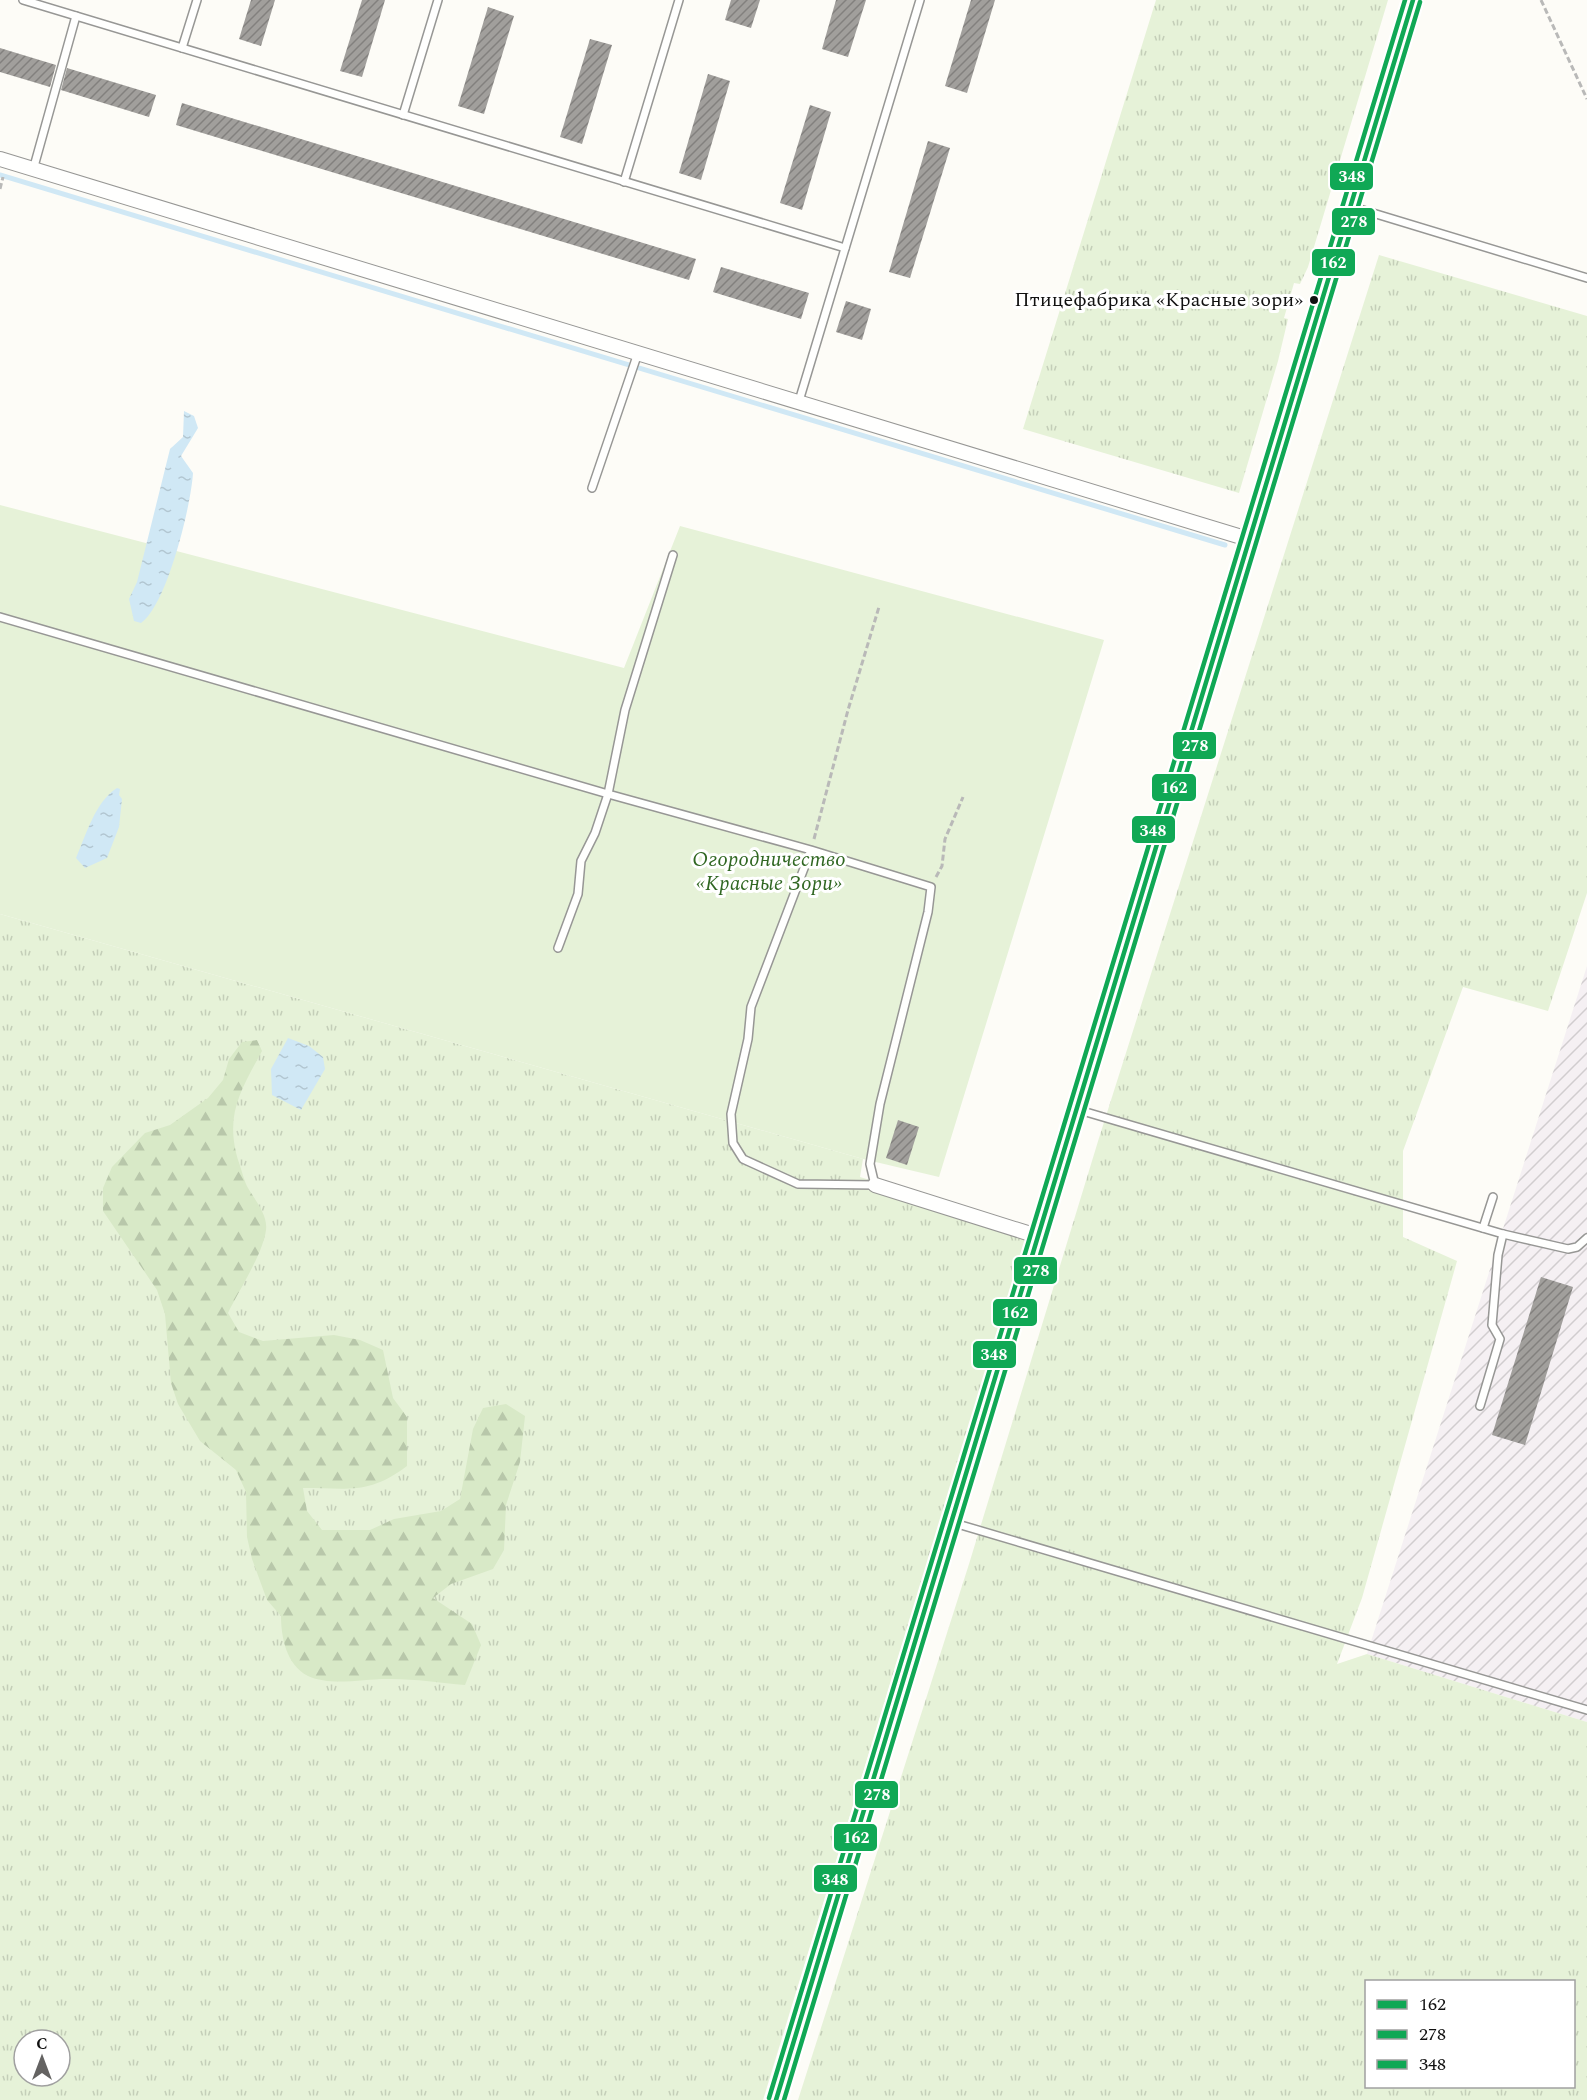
<svg xmlns="http://www.w3.org/2000/svg" width="1587" height="2100" font-family="Spectral,serif">
<defs>
<pattern id="industrial-furrows" width="10" height="10" patternUnits="userSpaceOnUse" patternTransform="scale(1.5)"><rect width="10" height="10" fill="#f5f0f3"/><path d="M-1 1l2-2M0 10L10 0M9 11l2-2" fill="none" stroke="#d1cdcf"/></pattern>
<pattern id="grass-tufts" width="24" height="20" patternUnits="userSpaceOnUse" patternTransform="scale(1.5)"><rect width="24" height="20" fill="#e6f2d8"/><path d="M3 7l-1-3M5 7V3M7 7l1-3M15 17l-1-3M17 17v-4M19 17l1-3" fill="none" stroke="#c4ceb8"/></pattern>
<pattern id="forest-firs" width="22" height="20" patternUnits="userSpaceOnUse" patternTransform="scale(1.5)"><rect width="22" height="20" fill="#d8e9c7"/><path d="M5 1l3.5 6h-7zM16 11l3.5 6h-7z" fill="#b8c7aa"/></pattern>
<pattern id="water-ripples" width="26" height="14" patternUnits="userSpaceOnUse" patternTransform="scale(1.5)"><rect width="26" height="14" fill="#d0e8f5"/><path d="M2 4q2-2 4 0t4 0M15 11q2-2 4 0t4 0" fill="none" stroke="#b2c6d1"/></pattern>
<pattern id="building-hatch" width="6" height="6" patternUnits="userSpaceOnUse" patternTransform="scale(1.5)"><rect width="6" height="6" fill="#a19f9c"/><path d="M-1 1l2-2M0 6l6-6M5 7l2-2" fill="none" stroke="#82807e"/></pattern>
</defs>
<rect width="100%" height="100%" fill="#fdfcf7"/>
<!-- industrial -->
<path fill="url(#industrial-furrows)" d="M1587,966V1722L1367,1654Z"/>
<!-- grass -->
<g fill="url(#grass-tufts)" fill-rule="evenodd">
<path d="M1156,0H1388L1308,267L1300,284L1294,283L1284,318L1288,319L1278,361L1239,493L1023,429Z"/>
<path d="M1379,255L1587,316V893L1548,1011L1463,987L1403,1151V1237L1457,1261L1362,1598L1337,1664L1367,1654L1587,1722V2100H798L969,1564L1099,1138ZM1366,1982H1574V2086H1366Z"/>
<path d="M0,914L863,1159L860,1177L1029,1230L763,2100H0ZM24,2040H60V2076H24Z"/>
</g>
<!-- forest -->
<path fill="url(#forest-firs)" d="M257,1040L262,1051C240,1092 224,1116 239,1163C242,1171 244,1181 248,1188C255,1200 268,1215 266,1230C263,1254 239,1290 228,1313L239,1332L263,1341L334,1335L360,1340L383,1350L393,1398L407,1417V1466C369,1495 348,1488 303,1488L307,1511L322,1530H370L394,1519L441,1511L460,1499L473,1429L483,1408L506,1404L525,1416L520,1462L506,1505L504,1550L493,1569L451,1584L433,1598L472,1624L481,1645L465,1685C441,1683 416,1679 391,1679C366,1678 332,1687 308,1676C286,1665 281,1636 281,1616L267,1600L252,1559L247,1537L246,1492L236,1470L200,1441L178,1404L171,1383L165,1314L157,1290L103,1211V1188L112,1167L145,1133L170,1125L208,1098L223,1080L229,1059L242,1042Z"/>
<!-- park -->
<path fill="#e6f2d8" d="M0,505L624,668L680,526L1104,640L939,1177L863,1159L0,914Z"/>
<!-- water -->
<g fill="url(#water-ripples)">
<path d="M184,411L194,416L198,428L181,456L193,473C191,506 167,605 141,623L134,621L129,599L137,582L170,449L183,437Z"/>
<path d="M117,788L120,789L119,795L122,799L119,827L107,858L85,868L76,858C86,835 95,802 117,788Z"/>
<path d="M288,1038L309,1046L323,1057L325,1069L301,1110L272,1095L271,1069Z"/>
</g>
<g fill="none" stroke-linecap="round" stroke-linejoin="round">
<!-- stream -->
<path stroke="#d0e8f5" stroke-width="5" d="M0,175L1225,545"/>
</g>
<!-- building -->
<g fill="url(#building-hatch)">
<path d="M251,0H275L261,46L239,39Z"/>
<path d="M362,0H385L362,77L340,71Z"/>
<path d="M731,0H760L751,28L725,20Z"/>
<path d="M836,0H866L848,57L822,49Z"/>
<path d="M971,0H995L967,93L945,86Z"/>
<path d="M488,7L514,16L484,114L458,106Z"/>
<path d="M590,39L612,45L582,144L560,137Z"/>
<path d="M0,48L56,65L50,87L0,72Z"/>
<path d="M67,68L156,95L149,117L61,90Z"/>
<path d="M708,74L730,81L701,180L679,173Z"/>
<path d="M182,103L696,259L689,280L176,125Z"/>
<path d="M810,105L831,112L802,210L780,203Z"/>
<path d="M928,141L950,148L910,278L889,272Z"/>
<path d="M721,267L809,293L801,319L713,292Z"/>
<path d="M846,301L871,309L862,340L836,332Z"/>
<path d="M898,1120L919,1127L907,1165L886,1158Z"/>
<path d="M1541,1277L1573,1287L1525,1445L1492,1435Z"/>
</g>
<g fill="none" stroke-linecap="round" stroke-linejoin="round">
<!-- service casing -->
<g stroke="#979795" stroke-width="10">
<g id="service">
<path d="M23,0L845,248"/>
<path d="M182,48L197,0"/>
<path d="M403,115L438,0"/>
<path d="M33,170L76,16"/>
<path d="M624,182L679,0"/>
<path d="M1353,207L1587,278"/>
<path d="M799,401L920,0"/>
<path d="M592,488L638,353"/>
<path d="M0,617L608,794L811,850L931,887L928,912L880,1104L870,1164L875,1185L798,1184L743,1159L733,1143L731,1114L748,1039L751,1007L811,850"/>
<path d="M558,948L578,894L581,861L595,833L608,794L625,710L673,555"/>
<path d="M1079,1110L1503,1234L1568,1249L1577,1247L1587,1238"/>
<path d="M1483,1228L1493,1197"/>
<path d="M1480,1406L1500,1339L1492,1325L1498,1255L1503,1234"/>
<path d="M954,1523L1587,1710"/>
</g>
</g>
<!-- minor casing -->
<g stroke="#979795" stroke-width="16">
<g id="minor">
<path d="M0,159L1248,539"/>
<path d="M875,1185L1037,1236"/>
</g>
</g>
<!-- secondary casing -->
<g stroke="#8e8d8b" stroke-width="22">
<path id="secondary" d="M776,2100L1413,0"/>
</g>
<!-- path -->
<g stroke="#b9b9b8" stroke-width="3" stroke-dasharray="6 3" stroke-linecap="butt">
<path d="M1541,0L1587,99"/>
<path d="M0,189L3,177"/>
<path d="M814,839L848,710L879,607"/>
<path d="M936,877L942,866L945,839L963,797"/>
</g>
<!-- service -->
<use href="#service" stroke="#fffffe" stroke-width="7"/>
<!-- minor -->
<use href="#minor" stroke="#fffffe" stroke-width="14"/>
<!-- secondary -->
<use href="#secondary" stroke="#f5f4ec" stroke-width="20"/>
<!-- bus-1 casing -->
<g stroke="#fff" stroke-width="9">
<path id="bus-1" d="M776,2100L1413,0"/>
</g>
<!-- bus-2 casing -->
<g stroke="#fff" stroke-width="9">
<path id="bus-2" d="M784,2100L1420,2"/>
</g>
<!-- bus-3 casing -->
<g stroke="#fff" stroke-width="9">
<path id="bus-3" d="M769,2098L1405,0"/>
</g>
<!-- bus-1 -->
<use href="#bus-1" stroke="#10a855" stroke-width="4.5"/>
<!-- bus-2 -->
<use href="#bus-2" stroke="#10a855" stroke-width="4.5"/>
<!-- bus-3 -->
<use href="#bus-3" stroke="#10a855" stroke-width="4.5"/>
</g>
<!-- markers -->
<circle fill="#111" stroke="#fff" stroke-width="2" cx="1314" cy="300" r="5"/>
<g text-anchor="middle" dominant-baseline="central" stroke-width="6" stroke-linejoin="round" paint-order="stroke">
<!-- bus labels -->
<g font-size="20" fill="#111" stroke="#fff" text-anchor="end">
<text x="1303" y="300">Птицефабрика «Красные зори»</text>
</g>
<!-- park labels -->
<g font-size="21" font-style="italic" fill="#306722" stroke="#fff">
<text x="769" y="860">Огородничество<tspan x="769" dy="24">«Красные Зори»</tspan></text>
</g>
</g>
<g stroke="#fff" stroke-width="2">
<rect x="1329" y="162" width="45" height="29" rx="6" fill="#10a855"/>
<rect x="1331" y="207" width="45" height="29" rx="6" fill="#10a855"/>
<rect x="1311" y="248" width="45" height="29" rx="6" fill="#10a855"/>
<rect x="1172" y="731" width="45" height="29" rx="6" fill="#10a855"/>
<rect x="1151" y="773" width="46" height="29" rx="6" fill="#10a855"/>
<rect x="1131" y="815" width="45" height="29" rx="6" fill="#10a855"/>
<rect x="1013" y="1256" width="45" height="29" rx="6" fill="#10a855"/>
<rect x="992" y="1298" width="46" height="29" rx="6" fill="#10a855"/>
<rect x="972" y="1340" width="45" height="29" rx="6" fill="#10a855"/>
<rect x="854" y="1780" width="45" height="29" rx="6" fill="#10a855"/>
<rect x="833" y="1823" width="45" height="29" rx="6" fill="#10a855"/>
<rect x="813" y="1864" width="45" height="29" rx="6" fill="#10a855"/>
</g>
<g font-size="16" text-anchor="middle" font-weight="bold" fill="#fff">
<text x="1352" y="182">348</text>
<text x="1354" y="227">278</text>
<text x="1333" y="268">162</text>
<text x="1195" y="751">278</text>
<text x="1174" y="793">162</text>
<text x="1153" y="836">348</text>
<text x="1036" y="1276">278</text>
<text x="1015" y="1318">162</text>
<text x="994" y="1360">348</text>
<text x="877" y="1800">278</text>
<text x="856" y="1843">162</text>
<text x="835" y="1885">348</text>
</g>
<!-- legend -->
<rect x="1365" y="1980" width="210" height="108" fill="#ffffff" stroke="#a0a0a0" stroke-width="1.5"/>
<rect x="1377" y="2000" width="30" height="9" fill="#10a855" stroke="#a0a0a0" stroke-width="1.5"/>
<text x="1419" y="2010" font-size="18" fill="#111111">162</text>
<rect x="1377" y="2030" width="30" height="9" fill="#10a855" stroke="#a0a0a0" stroke-width="1.5"/>
<text x="1419" y="2040" font-size="18" fill="#111111">278</text>
<rect x="1377" y="2060" width="30" height="9" fill="#10a855" stroke="#a0a0a0" stroke-width="1.5"/>
<text x="1419" y="2070" font-size="18" fill="#111111">348</text>
<!-- north arrow -->
<g transform="translate(42 2058)"><circle r="28" fill="#ffffff" stroke="#a0a0a0" stroke-width="1.5"/>
<path d="M0-4.5L10 22L0 15L-10 22Z" fill="#646362"/>
<text y="-9" font-size="16" font-weight="bold" text-anchor="middle" fill="#111111">С</text>
</g>
</svg>
